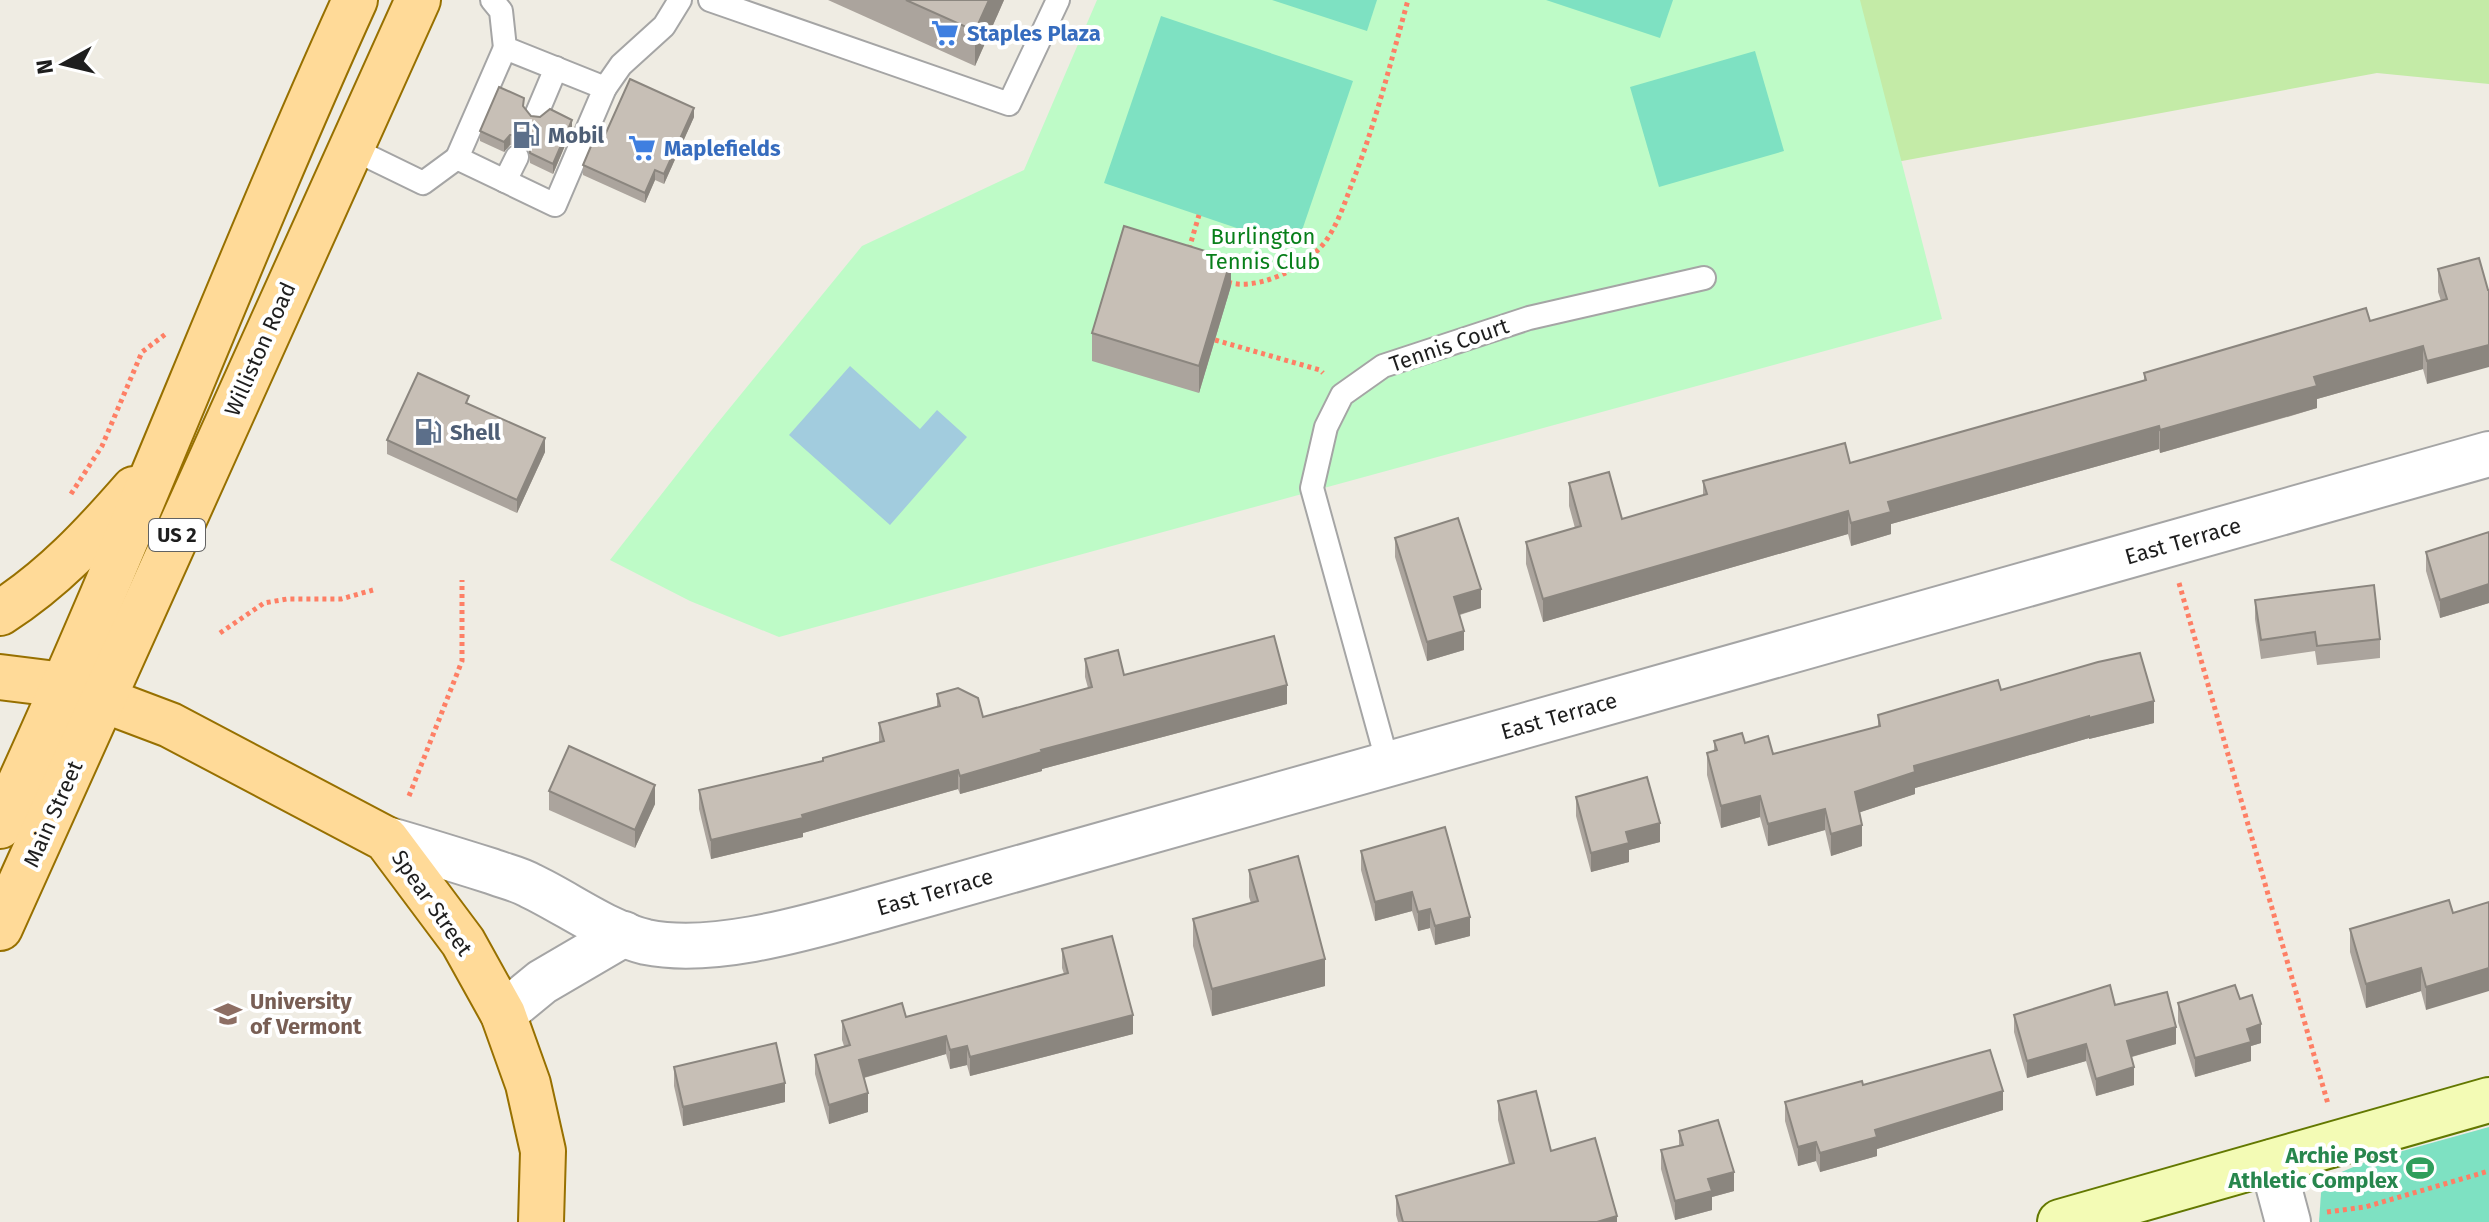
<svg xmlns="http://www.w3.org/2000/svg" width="2489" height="1222" font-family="'Fira Sans',sans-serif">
<rect width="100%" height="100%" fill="#efece3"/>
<!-- grass -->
<path fill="#c4eba7" d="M1783,0H2489V84L2377,73L1902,161L1826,162Z"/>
<!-- park -->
<path fill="#befbc7" d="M1097,0H1860L1942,319L779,637L690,601L610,560L711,431L862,246L1024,170Z"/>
<!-- pitch -->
<g fill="#7ee1c2">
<path d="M1272,0H1377L1367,31Z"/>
<path d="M1546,0H1673L1660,38Z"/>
<path d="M1161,16L1353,81L1296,248L1104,183Z"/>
<path d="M1755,51L1784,151L1659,187L1630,87Z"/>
<path d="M2489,1127V1222H2319L2321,1193L2332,1176L2370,1160Z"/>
</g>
<!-- water -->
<path fill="#a2ccde" d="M850,366L920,429L937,410L967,437L890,525L789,435Z"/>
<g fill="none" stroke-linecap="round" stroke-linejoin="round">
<!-- service casing -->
<g stroke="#a5a5a5" stroke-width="26">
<g id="service">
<path d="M710,0L1009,104L1058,0"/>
<path d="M605,88L621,65L664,26L680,0"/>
<path d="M537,113L556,68"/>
<path d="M351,148L423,183L457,158L555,205L605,88L505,48L501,11L492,0"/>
<path d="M457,158L505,48"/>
<path d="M505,181L517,157"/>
<path d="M1388,764L1312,488L1326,427L1342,395L1383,366L1529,318L1704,278"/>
</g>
</g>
<!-- minor casing -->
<g stroke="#a5a5a5" stroke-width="48">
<g id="minor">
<path d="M386,839C421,849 456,860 491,871C504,876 519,879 531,886C567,903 607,933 646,942C714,956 809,927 874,909L2489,454"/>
<path d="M503,1014L542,982L624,934"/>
<path d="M2272,1162L2288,1222"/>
</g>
</g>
<!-- secondary casing -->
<g stroke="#637801" stroke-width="48">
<path id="secondary" d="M2060,1222L2489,1100"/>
</g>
<!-- primary casing -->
<g stroke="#977000" stroke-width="48">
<g id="primary">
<path d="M0,613C53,579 93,536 134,489"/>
<path d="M0,677L64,685L170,725L386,839L463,942L503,1014L528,1084L543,1151L541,1222"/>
<path d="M0,826C127,554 231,273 355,0"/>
<path d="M0,928L418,0"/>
</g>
</g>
<!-- path -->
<g stroke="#fe7f65" stroke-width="5" stroke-dasharray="4 4" stroke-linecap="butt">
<path d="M1189,249L1199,215"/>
<path d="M1228,282C1239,286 1253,284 1264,281C1286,275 1310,261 1325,242C1338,224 1345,202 1353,181C1376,122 1391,61 1408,0"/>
<path d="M1215,340L1320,370L1323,373"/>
<path d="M71,494L102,446L142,352L167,333"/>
<path d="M2179,583L2328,1104"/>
<path d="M220,633L264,603L287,599H341L373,590"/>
<path d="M409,796L462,661V580"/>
<path d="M2327,1212L2365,1207L2489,1171"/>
</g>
<!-- service -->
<use href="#service" stroke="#fff" stroke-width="22"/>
<!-- minor -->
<use href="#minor" stroke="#fff" stroke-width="44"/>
<!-- secondary -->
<use href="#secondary" stroke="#f3fbb5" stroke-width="44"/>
<!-- primary -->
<use href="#primary" stroke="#ffda98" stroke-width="44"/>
</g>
<!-- wall -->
<g fill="#aba49d">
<path d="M828,0H1004L975,66Z"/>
<path d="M524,107L531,116L572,129L553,174L530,163L529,150L523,144L510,145L504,152L480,141V131Z"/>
<path d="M694,117L664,184L655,180L645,203L583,175V165L605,135Z"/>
<path d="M2479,258L2427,384L2423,369L2317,399V408L2291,416L2160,453L2159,449L1891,524V534L1851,546L1848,534L1543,622L1526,564V542L1575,528L1569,506V483L1622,519L1703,495V481L1850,463L2144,381V373L2370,321L2441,301L2438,292V269Z"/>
<path d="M1231,286L1199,393L1092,361V333Z"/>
<path d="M469,405L545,452L517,513L387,454V440Z"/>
<path d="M2489,532V603L2440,618L2426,571V552Z"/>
<path d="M1395,538L1481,608L1460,615L1464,650L1427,661L1395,557Z"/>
<path d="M2255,600L2380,639V658L2317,665L2315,651L2261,659L2255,619Z"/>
<path d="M1085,659L1124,675L1287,704L1042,769V771L960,794L958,789L803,833V837L711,859L699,809V790L823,761V758L879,742V723L937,707V694L983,717L1088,688L1085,677Z"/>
<path d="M2001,690L2154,723L2089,739V738L1915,788V794L1860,812L1862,846L1831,856L1825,830L1768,846L1760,817L1721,828L1707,775V753L1714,751V741L1745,743L1773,754L1878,727V715Z"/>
<path d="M549,791L655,804L635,848L549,810Z"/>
<path d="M1576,797L1660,842L1629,850V862L1591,872L1576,816Z"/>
<path d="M1361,851L1470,936L1435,945L1430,928L1418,931L1412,911L1375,921L1361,870Z"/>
<path d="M1249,870L1325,986L1212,1016L1193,946V919L1251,903L1249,897Z"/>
<path d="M2449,900L2426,1010L2421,991L2366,1008L2350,952V929Z"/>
<path d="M1062,949L1133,1034L970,1076L967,1065L950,1069L946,1054L864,1078L868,1112L829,1124L815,1074V1055L844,1046L842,1040V1021L906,1017L1064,974L1062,968Z"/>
<path d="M2240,999L2261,1043L2251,1046V1061L2195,1077L2178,1022V1003Z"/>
<path d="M2115,1005L2176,1044L2132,1057L2134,1085L2096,1096L2086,1061L2027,1078L2014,1032V1015Z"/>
<path d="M674,1067L785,1102L683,1126L674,1086Z"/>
<path d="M1863,1085L2003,1110L1877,1149V1156L1820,1172L1816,1161L1798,1166L1785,1121V1102Z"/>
<path d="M1498,1101L1551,1151L1617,1222H1398L1396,1215V1196L1509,1164L1498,1120Z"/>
<path d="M1679,1131L1734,1191L1712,1197V1210L1675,1220L1661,1169V1150L1679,1146Z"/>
</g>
<!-- shaded-wall -->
<g fill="#8b867f">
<path d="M989,0H1004L975,66V31Z"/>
<path d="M694,108V117L664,184V174Z"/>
<path d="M572,120V129L553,174V164Z"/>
<path d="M510,135V145L504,152V142Z"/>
<path d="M655,170V180L645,203V193Z"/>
<path d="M1231,259V286L1199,393V366Z"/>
<path d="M2489,345V367L2427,384V361Z"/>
<path d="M2423,346V369L2317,399V408L2160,453V430L2314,377Z"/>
<path d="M2159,426V449L1891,524V534L1851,546V523L1888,502Z"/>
<path d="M545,438V452L517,513V500Z"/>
<path d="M1848,511V534L1543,622V599Z"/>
<path d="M2489,584V603L2440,618V600Z"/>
<path d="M1481,589V608L1454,616V597Z"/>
<path d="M1464,631V650L1427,661V642Z"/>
<path d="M1287,685V704L1042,769V771L960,794V776L1041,750Z"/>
<path d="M2154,701V723L2089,739V718Z"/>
<path d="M2089,716V738L1915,788V794L1855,814V792L1914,766Z"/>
<path d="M958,770V789L803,833V837L711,859V840Z"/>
<path d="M655,785V804L635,848V830Z"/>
<path d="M1760,796V817L1721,828V806Z"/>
<path d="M1825,809V830L1768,846V824Z"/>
<path d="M1660,823V842L1629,850V862L1591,872V853L1626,832Z"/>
<path d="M1862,825V846L1831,856V834Z"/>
<path d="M1412,892V911L1375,921V902Z"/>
<path d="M1430,909V928L1418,931V912Z"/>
<path d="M1470,917V936L1435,945V926Z"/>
<path d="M1325,959V986L1212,1016V989Z"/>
<path d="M2421,968V991L2366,1008V984Z"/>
<path d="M2489,968V991L2426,1010V987Z"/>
<path d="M1133,1015V1034L970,1076V1057Z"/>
<path d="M2261,1024V1043L2251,1046V1061L2195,1077V1058L2247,1029Z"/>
<path d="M2176,1027V1044L2127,1058V1041Z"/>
<path d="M946,1036V1054L859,1079V1060Z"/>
<path d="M2086,1044V1061L2027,1078V1061Z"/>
<path d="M967,1046V1065L950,1069V1050Z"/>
<path d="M2134,1067V1085L2096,1096V1079Z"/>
<path d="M785,1083V1102L683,1126V1107Z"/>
<path d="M2003,1091V1110L1877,1149V1156L1820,1172V1153L1875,1130Z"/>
<path d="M868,1093V1112L829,1124V1105Z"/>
<path d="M1816,1142V1161L1798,1166V1147Z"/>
<path d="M1734,1172V1191L1712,1197V1210L1675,1220V1201L1708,1179Z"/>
<path d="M1617,1216V1222H1597Z"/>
</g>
<!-- building -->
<g fill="#c7bfb6" stroke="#8b867f" stroke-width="2">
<path d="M906,0H989L975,31Z"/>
<path d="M630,79L694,108L664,174L655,170L645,193L583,165L597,132L605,135Z"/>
<path d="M499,87L524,98L523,106L531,116L540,117L550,109L572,120L553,164L530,153L529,140L523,135H510L504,142L480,131Z"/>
<path d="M1124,226L1231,259L1199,366L1092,333Z"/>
<path d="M2479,258L2488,290H2489V345L2427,361L2423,346L2314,377L2317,386L2291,393L2160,430L2159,426L1888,502L1891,512L1851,523L1848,511L1543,599L1526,542L1581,526L1569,483L1609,472L1622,519L1707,494L1703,481L1845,443L1850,463L2146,380L2144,373L2366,308L2370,321L2447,299L2438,269Z"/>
<path d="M418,373L469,396L466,403L545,438L517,500L387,440Z"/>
<path d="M1458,518L1481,589L1454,597L1464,631L1427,642L1395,538Z"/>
<path d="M2489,532V584L2440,600L2426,552Z"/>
<path d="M2374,585L2380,639L2317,646L2315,632L2261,640L2255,600Z"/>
<path d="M1274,636L1287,685L1041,750L1042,752L960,776L958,770L802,815L803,818L711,840L699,790L823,761V758L884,741L879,723L940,706L937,694L958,688L978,698L983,717L1092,687L1085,659L1118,650L1124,675Z"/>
<path d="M2140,653L2154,701L2089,718V716L1914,766L1915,772L1855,792L1862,825L1831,834L1825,809L1768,824L1760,796L1721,806L1707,753L1717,750L1714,741L1742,733L1745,743L1768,736L1773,754L1880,726L1878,715L1998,680L2001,690L2098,662Z"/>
<path d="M569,746L655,785L635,830L549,791Z"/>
<path d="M1647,777L1660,823L1626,832L1629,843L1591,853L1576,797Z"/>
<path d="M1445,827L1470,917L1435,926L1430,909L1418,912L1412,892L1375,902L1361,851Z"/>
<path d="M1298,856L1325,959L1212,989L1193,919L1258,901L1249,870Z"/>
<path d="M2449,900L2453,913L2489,902V968L2426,987L2421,968L2366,984L2350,929Z"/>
<path d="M1112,936L1133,1015L970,1057L967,1046L950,1050L946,1036L859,1060L868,1093L829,1105L815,1055L850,1045L842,1021L902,1003L906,1017L1068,973L1062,949Z"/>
<path d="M2110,985L2115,1005L2167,992L2176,1027L2127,1041L2134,1067L2096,1079L2086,1044L2027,1061L2014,1015Z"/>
<path d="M2235,985L2240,999L2252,995L2261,1024L2247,1029L2251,1042L2195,1058L2178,1003Z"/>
<path d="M776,1043L785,1083L683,1107L674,1067Z"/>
<path d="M1990,1050L2003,1091L1875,1130L1877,1137L1820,1153L1816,1142L1798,1147L1785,1102L1862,1081L1863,1085Z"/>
<path d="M1536,1091L1551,1151L1595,1138L1617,1216L1597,1222H1403L1396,1196L1514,1163L1498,1101Z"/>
<path d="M1718,1120L1734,1172L1708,1179L1712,1191L1675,1201L1661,1150L1683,1145L1679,1131Z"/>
</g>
<!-- icons -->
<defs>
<g id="supermarket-bare" transform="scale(2.16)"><path d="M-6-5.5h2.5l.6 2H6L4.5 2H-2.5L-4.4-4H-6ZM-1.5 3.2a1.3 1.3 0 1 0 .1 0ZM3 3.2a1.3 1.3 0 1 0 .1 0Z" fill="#3f7fe0" stroke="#fff" stroke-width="2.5" paint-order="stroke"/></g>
<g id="fuel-bare" transform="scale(2.16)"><path d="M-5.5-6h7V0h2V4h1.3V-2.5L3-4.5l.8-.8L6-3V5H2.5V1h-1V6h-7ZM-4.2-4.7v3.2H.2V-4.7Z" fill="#5c6f8a" stroke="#fff" stroke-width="2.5" paint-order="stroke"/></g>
<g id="university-bare" transform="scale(2.16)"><path d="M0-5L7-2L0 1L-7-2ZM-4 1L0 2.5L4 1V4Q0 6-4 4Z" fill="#8d6e63" stroke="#fff" stroke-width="2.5" paint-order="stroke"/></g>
<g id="stadium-bare" transform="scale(2.16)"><path d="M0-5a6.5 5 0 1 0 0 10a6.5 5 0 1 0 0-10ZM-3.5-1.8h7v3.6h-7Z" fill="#2e9e5b" stroke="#fff" stroke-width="2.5" paint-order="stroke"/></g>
</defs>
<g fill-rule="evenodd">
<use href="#supermarket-bare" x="945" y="33"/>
<use href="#fuel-bare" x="526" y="135"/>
<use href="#supermarket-bare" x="642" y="148"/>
<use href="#fuel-bare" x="428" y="432"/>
<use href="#university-bare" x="228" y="1014"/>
<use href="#stadium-bare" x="2420" y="1168"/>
</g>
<g text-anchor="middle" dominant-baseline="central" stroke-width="8" stroke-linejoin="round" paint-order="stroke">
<!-- shield labels -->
<rect fill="#fff" stroke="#626262" stroke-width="2" x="149" y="519" width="56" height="32" rx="6"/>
<g font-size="20" font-weight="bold" fill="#1e1e1e">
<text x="177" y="535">US 2</text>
</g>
<!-- shop labels -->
<g font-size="22" font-weight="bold" fill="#366cbe" stroke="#fff" text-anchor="start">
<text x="967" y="33">Staples Plaza</text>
<text x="664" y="148">Maplefields</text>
</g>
<!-- service labels -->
<g font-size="22" font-weight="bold" fill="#4e5e75" stroke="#fff" text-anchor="start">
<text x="548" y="135">Mobil</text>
<text x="450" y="432">Shell</text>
</g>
<!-- park labels -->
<g font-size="22" fill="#087f1a" stroke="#fff">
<text x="1263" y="236">Burlington<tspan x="1263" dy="25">Tennis Club</tspan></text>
</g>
<!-- street labels -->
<g font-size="22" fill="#1e1e1e" stroke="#fff">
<text transform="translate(1449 345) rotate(-19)">Tennis Court</text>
<text transform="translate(260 349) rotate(-66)">Williston Road</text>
<text transform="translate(2183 541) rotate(-16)">East Terrace</text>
<text transform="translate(1559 716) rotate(-16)">East Terrace</text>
<text transform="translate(53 814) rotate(-66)">Main Street</text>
<text transform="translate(935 892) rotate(-16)">East Terrace</text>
<text transform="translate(432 903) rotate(55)">Spear Street</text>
</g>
<!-- education labels -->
<g font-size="22" font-weight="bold" fill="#785e54" stroke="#fff" text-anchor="start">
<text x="250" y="1001">University<tspan x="250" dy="25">of Vermont</tspan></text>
</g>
<!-- leisure labels -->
<g font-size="22" font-weight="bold" fill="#27864d" stroke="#fff" text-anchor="end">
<text x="2398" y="1155">Archie Post<tspan x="2398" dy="25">Athletic Complex</tspan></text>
</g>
</g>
<!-- north arrow -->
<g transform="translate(64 64) rotate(262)" stroke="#ffffff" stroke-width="6" paint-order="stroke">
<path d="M0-6L14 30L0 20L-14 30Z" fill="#1e1e1e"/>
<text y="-12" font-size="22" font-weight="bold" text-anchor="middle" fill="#1e1e1e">N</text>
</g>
</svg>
